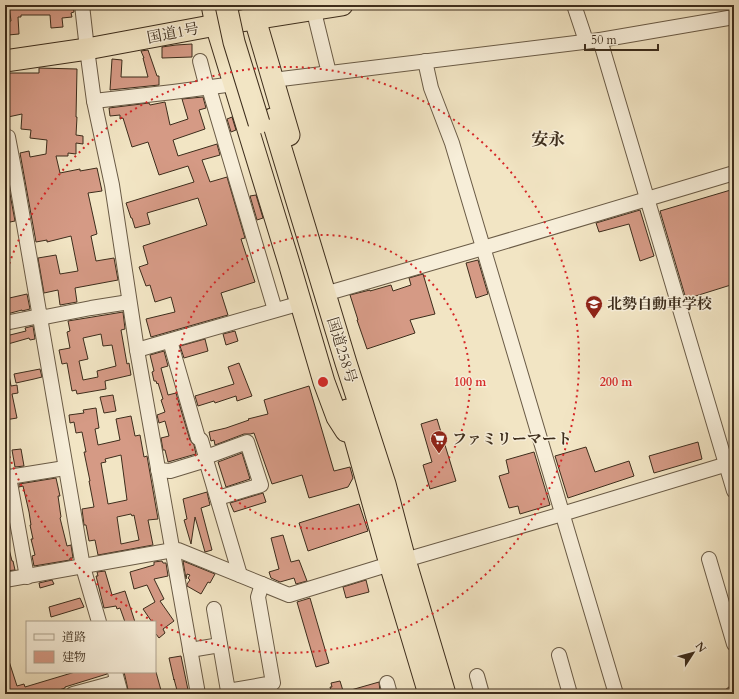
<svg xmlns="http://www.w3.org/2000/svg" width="739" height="699" font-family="Cardo,'Noto Serif JP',serif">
<rect width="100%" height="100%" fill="#f2e5c4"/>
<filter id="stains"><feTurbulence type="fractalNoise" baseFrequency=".005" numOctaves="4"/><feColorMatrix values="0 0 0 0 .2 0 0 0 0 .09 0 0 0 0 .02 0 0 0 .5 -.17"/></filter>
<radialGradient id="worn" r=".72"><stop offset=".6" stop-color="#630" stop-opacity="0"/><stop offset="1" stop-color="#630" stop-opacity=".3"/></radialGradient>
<!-- building -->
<g fill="#d59a85" stroke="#3d2d1c" fill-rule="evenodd">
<path d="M9,5H60V6L73,5L74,12L71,13L72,17L62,18L63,27L51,28L50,15H21V17H18L19,34L8,35L7,22L11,21Z"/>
<path d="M192,44V57L162,58V47L176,45Z"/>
<path d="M148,50L157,76H159V85L110,90L112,59L122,60L121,77H148L143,58H144L141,51Z"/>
<path d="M39,68L77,69L76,117H77L76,135L83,136V144L76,143V154L68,153V156H56L60,173L80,169V171L97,168L102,191L88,193L97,234L91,236L96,261L114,258L118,280L75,288L77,302L60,305L58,290L44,293L38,258L56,255L60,274L78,271L71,236L47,242V240L36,242L20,153L29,151L30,157L46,154L47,140L30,138L31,130L21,129L22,114L8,117L7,96H5V74L11,73H39Z"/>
<path d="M203,97L206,108L199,110L205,129L173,140L178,156L217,144L220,155L202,160L210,182L227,177L245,238L241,239L255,282L221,293L228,315L151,337L146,319L175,312L171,297L155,302L150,285L146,286L139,267L148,264L143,246L207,225L198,198L147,213L150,224L135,228L132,218H131L126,203L194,182L188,166L159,175L148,142L132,147L123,118L120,119V115L110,116L109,108L149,103L150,105L165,102L170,125L188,119L182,99Z"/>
<path d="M232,117L236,130L231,132L227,119Z"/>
<path d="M5,167L15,221L5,223V211L7,210L5,198Z"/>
<path d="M734,189V284L686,299L660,211Z"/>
<path d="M256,195L263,218L257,220L250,196Z"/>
<path d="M640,210L654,256L640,261L629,224L599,232L596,223Z"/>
<path d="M478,260L488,294L476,298L466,263Z"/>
<path d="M423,274L435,314L410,320L415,333L367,349L357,320H358L350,295L370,290V291L391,285L393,291L411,285L409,278Z"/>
<path d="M27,294L30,309L22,311V310L7,314L5,305V299Z"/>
<path d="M123,312L125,329L121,330L127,364L129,363L131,375L105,381L106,389L77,394L76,390L72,391L67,363L62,364L59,350L70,348L67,332L70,331L68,321ZM101,334L103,346L112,345L116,366L97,371L98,377L83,380L79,361L88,359L83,338Z"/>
<path d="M33,326L35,339L30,340L29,338L8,344L6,336L26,331L25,328Z"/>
<path d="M235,331L238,341L226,345L223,334Z"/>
<path d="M205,339L208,351L184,358L180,346Z"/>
<path d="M164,351L168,366L161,368L168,395L176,393L190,440L194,445L196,454L168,462L165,450H163L161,438L169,436L165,421L159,423L157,415L165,412L161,400L163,399L158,383L157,384L156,381H154L152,372L154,371L150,355Z"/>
<path d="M239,363L252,396L237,401L236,396L215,403L214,401L198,406L195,396L234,384L228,367Z"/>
<path d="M40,369L42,377L34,379L16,383L14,374Z"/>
<path d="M5,375H9L11,386L17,385L18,393L12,394L17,418L5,420Z"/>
<path d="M309,386L334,471L350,467L353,478L348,487L309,498L302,475L272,484L254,433L250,434H244L215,445L214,440L211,441L209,432L226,428L249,420L248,419L268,414L264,400Z"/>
<path d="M113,395L116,411L104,413L100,397Z"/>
<path d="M96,408L99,428L95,429L98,445L120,440L116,419L131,416L135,436L140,435L144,457L147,456L158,519L148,520L153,545L98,555L95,540L89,541L86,525H84L82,509L94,507L89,481H90L84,452H86L82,432L76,433L74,422L70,423L69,415L84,413L83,410ZM121,455L127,500L108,504L101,463L106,462L105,459ZM131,514L132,516L134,515L139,540L121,544L117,517Z"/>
<path d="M437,419L456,481L430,489L423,465L432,462L421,424Z"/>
<path d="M698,442L702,459L654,473L649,456Z"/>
<path d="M586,447L595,472L629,461L634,476L568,498L555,456Z"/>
<path d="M21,449L24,466L15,467L12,450Z"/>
<path d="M534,452L550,505L520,514L518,506L509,508L499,476L509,473L506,460Z"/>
<path d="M242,453L250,479L226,487L218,462Z"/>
<path d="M56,478L60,496H58L61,517L60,518L67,546L71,545L73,558H70V560L34,566L32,556L35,555L31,539H33L30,525H31L29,512L23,486L19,487V484Z"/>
<path d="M207,492L210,505L201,508L212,550L205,552L195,517L191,544L184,520L187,519L183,499Z"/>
<path d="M263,493L266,502L234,512L230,503Z"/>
<path d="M359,504L368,531L308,551L299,523Z"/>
<path d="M283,535L291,562L299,560L307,581L296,584L294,578L280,582L271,578L269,572L279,569L271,538Z"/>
<path d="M8,545L12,561H13L15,570L5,571V546Z"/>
<path d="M162,561L163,563H166L168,576L154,579L164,599L160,601L174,621L163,629L165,633L159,638L156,634H155V622H152L143,609L155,602L147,585L134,589L130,572L154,565V562Z"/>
<path d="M183,561L215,574L210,583L208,582L201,594L187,586V584L190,580L188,578L190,575L187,574L186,579Z"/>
<path d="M105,571L112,595L125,591L135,622H125L120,608L117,609L116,606L104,608L96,576H98L97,572Z"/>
<path d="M52,580L54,584L40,588L39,583Z"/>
<path d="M366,580L369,592L346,598L343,587Z"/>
<path d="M80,598L84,607L51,617L49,607Z"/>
<path d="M310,598L329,663L316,667L297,602Z"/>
<path d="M7,655L17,686L24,684L25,687L75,672H107V674L65,687V688L47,694H5V656Z"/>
<path d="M181,656L187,685L189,694H178L174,679V680L169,658Z"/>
<path d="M124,672H156L162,694H129Z"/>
<path d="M340,681L344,694H332L330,687H332L331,683Z"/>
<path d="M379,682L380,691L376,692L377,694H344V692Z"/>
</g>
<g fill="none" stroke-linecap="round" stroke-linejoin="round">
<!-- minor casing -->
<g stroke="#6a5b46" stroke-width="16">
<g id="minor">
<path d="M82,5L87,49L94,101L112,185L137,350L198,694"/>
<path d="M315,5L316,20L329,73"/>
<path d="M574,5L586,41"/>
<path d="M600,40L734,491"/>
<path d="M200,61L207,88"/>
<path d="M425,61L431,88L452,143L616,694"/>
<path d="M273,80L600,40L734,17"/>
<path d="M209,88L275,310"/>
<path d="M94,101L173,92L234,84"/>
<path d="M5,136L8,137L17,184L83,567L99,622"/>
<path d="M335,291L483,248L734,173"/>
<path d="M39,314L45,317L91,308L129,302"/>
<path d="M5,323L35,317L40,319"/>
<path d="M170,341L198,438L201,440L206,457V460L240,575"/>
<path d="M137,350L301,303"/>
<path d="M206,457L247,442L261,485L218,498"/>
<path d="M158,470L170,471L206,460"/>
<path d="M709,559L734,644"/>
<path d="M405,560L562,514L734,462"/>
<path d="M27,577L9,477L65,468"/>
<path d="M5,580L173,550H178L289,595L390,564"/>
<path d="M214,609L228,691L273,683L258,597L262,584"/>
<path d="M190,650L220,645"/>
<path d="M559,655L570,694"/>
<path d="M115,672L121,694"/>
<path d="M477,676L482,694"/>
<path d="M387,683L390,694"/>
<path d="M73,694L110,684L117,681"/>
<path d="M732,694L734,693"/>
</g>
</g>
<!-- highway casing -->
<g stroke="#3d2d1c" stroke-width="23">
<g id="highway">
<path d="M212,5L216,25L289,263L324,382L337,417L346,431"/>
<path d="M252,5L255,19L289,135"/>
<path d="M5,61L87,49L216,25L342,5"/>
<path d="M272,119L346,363L385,484L405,560L445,694"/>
<path d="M347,410L390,564L429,694"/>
</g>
</g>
<!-- minor -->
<use href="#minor" stroke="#f7eed9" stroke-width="14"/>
<!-- highway -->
<use href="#highway" stroke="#f2e5c4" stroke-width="21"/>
<!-- highway-bridge casing -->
<g stroke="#3d2d1c" stroke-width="23" stroke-linecap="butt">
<path id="highway-bridge" d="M226,5L234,42L259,123"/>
</g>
<!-- highway-bridge -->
<use href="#highway-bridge" stroke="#f2e5c4" stroke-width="21"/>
</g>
<!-- distance rings -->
<g fill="none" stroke="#d62828" stroke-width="2" stroke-dasharray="2 4">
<circle cx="323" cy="382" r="147"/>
<path d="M153 621A293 293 0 1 1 157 623"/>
</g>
<!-- icons -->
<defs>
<g id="school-pin" transform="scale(0.9)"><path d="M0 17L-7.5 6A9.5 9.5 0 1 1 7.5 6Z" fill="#8f2418" stroke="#f7eed9"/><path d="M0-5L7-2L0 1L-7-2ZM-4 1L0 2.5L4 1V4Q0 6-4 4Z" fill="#fff"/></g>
<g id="supermarket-pin" transform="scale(0.9)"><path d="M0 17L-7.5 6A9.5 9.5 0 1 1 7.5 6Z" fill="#8f2418" stroke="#f7eed9"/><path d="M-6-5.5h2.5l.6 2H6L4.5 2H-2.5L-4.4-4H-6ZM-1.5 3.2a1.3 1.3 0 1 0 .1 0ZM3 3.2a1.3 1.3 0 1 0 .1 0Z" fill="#fff"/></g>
</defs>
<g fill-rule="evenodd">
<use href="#school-pin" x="594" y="304"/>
<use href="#supermarket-pin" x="439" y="439"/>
</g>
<g text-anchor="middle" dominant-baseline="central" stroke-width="3" stroke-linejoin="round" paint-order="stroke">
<!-- street labels -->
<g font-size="15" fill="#3d2d1c" stroke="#f7eed9">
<text transform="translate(173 33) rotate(-11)">国道1号</text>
<text transform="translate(342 350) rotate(73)">国道258号</text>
</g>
<!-- poi labels -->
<g font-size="15" font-weight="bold" fill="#3d2d1c" stroke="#f7eed9" text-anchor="start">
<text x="607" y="304">北勢自動車学校</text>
<text x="452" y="439">ファミリーマート</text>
</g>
<!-- quarter labels -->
<g font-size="17" font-weight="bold" fill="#3d2d1c" stroke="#f7eed9">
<text x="548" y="139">安永</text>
</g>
</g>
<circle cx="323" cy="382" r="6" fill="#d62828" stroke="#f7eed9" stroke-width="2"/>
<g font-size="12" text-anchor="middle" font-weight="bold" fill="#d62828" stroke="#f7eed9" stroke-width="3" stroke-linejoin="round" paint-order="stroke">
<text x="470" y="386">100 m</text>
<text x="616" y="386">200 m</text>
</g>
<!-- margin -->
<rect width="739" height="699" fill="none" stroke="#f2e5c4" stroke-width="20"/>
<rect x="6" y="6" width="727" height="687" fill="none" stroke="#3d2d1c" stroke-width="2"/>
<rect x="10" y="10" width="719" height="679" fill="none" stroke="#3d2d1c"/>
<!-- legend -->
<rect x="26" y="621" width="130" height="52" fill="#f7eed9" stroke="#ada18d"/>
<rect x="34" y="634" width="20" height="6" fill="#f7eed9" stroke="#ada18d"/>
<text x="62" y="641" font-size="12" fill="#3d2d1c">道路</text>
<rect x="34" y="651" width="20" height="12" fill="#d59a85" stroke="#ada18d"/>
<text x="62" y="661" font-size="12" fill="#3d2d1c">建物</text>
<!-- north arrow -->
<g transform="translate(693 653) rotate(54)" stroke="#f7eed9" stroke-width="3" paint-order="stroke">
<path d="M0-3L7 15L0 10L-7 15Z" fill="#3d2d1c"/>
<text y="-6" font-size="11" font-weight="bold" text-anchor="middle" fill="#3d2d1c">N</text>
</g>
<!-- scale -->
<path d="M585 44v6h73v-6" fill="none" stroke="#3d2d1c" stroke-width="2"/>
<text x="591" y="44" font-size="12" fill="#3d2d1c" stroke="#f7eed9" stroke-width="3" paint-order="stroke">50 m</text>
<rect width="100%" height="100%" filter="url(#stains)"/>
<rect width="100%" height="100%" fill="url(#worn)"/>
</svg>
